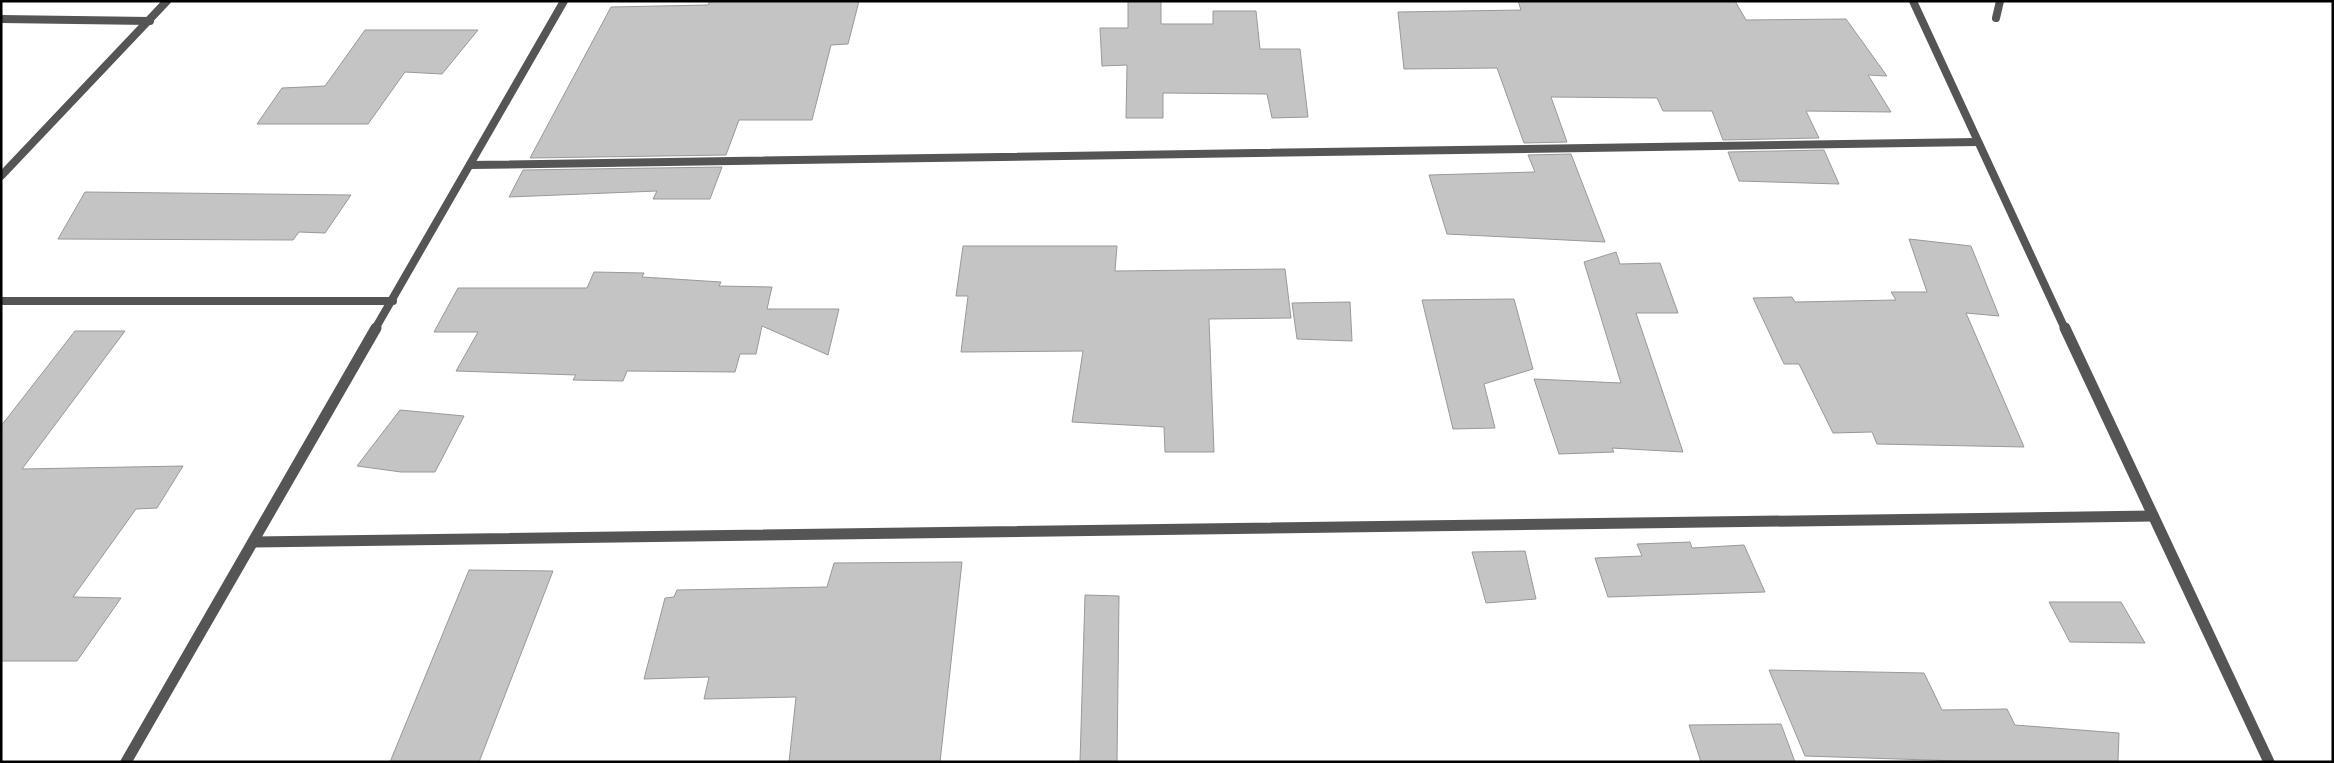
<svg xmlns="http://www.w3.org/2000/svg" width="2334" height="763" font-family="'Roboto Condensed',sans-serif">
<rect width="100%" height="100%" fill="#fff"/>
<!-- building -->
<g fill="#c4c4c4" stroke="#999">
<path d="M710,1H859L848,44L831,45L812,120H739L726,155L530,158L611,7L708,5Z"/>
<path d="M1128,1H1161V24H1213V11H1256L1260,49H1300L1308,117L1272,118L1267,94L1163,93V118H1126L1127,65L1102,66L1100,28H1128Z"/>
<path d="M1518,1H1735L1746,20L1846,19L1887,76L1868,75L1891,112L1806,111L1819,138L1723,140L1712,111H1663L1657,98L1551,97L1567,142L1524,143L1497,68L1404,69L1398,12L1521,10Z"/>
<path d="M365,30H478L442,74L405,72L368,124H257L282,88L325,86Z"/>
<path d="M1824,150L1839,184L1739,181L1728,152Z"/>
<path d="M1571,154L1605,242L1447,234L1429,175L1535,172L1528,155Z"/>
<path d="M722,167L710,199H653L657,191L509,197L523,170Z"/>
<path d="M85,192L351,195L325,233L299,232L293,240L58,239Z"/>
<path d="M1909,239L1971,246L1999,316L1966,313L2024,447L1877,444L1872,432L1833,433L1799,364H1784L1753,298L1792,297L1795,302L1896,300L1891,292H1927Z"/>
<path d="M963,246H1117L1115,271L1285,269L1291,318L1209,319L1214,452H1165L1164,427L1072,422L1083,351L961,352L968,296H956Z"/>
<path d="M1616,252L1620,264L1660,263L1678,313H1636L1683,452L1612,448L1614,452L1559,454L1534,379L1621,383L1584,262Z"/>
<path d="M594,272L644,273L642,277L721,282L719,286L772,287L767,309H839L828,355L762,326L756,354H740L735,372L627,371L623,381L573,380L576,375L456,371L478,332H434L458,288H587Z"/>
<path d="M1514,299L1533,369L1484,384L1495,428L1453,429L1422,300Z"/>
<path d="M1350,302L1352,341L1297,339L1292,303Z"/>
<path d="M75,331H125L22,469L183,466L157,508L136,509L73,597L121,598L77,661H1V426Z"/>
<path d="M400,410L464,416L435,472H401L357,466Z"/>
<path d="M1690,542L1692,548L1744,545L1765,592L1608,597L1595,558L1642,556L1637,544Z"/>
<path d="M1525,551L1536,599L1486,603L1472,552Z"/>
<path d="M962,562L940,762H789L796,697L704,699L709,677L644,679L665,598L674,597L677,590L827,587L834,563Z"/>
<path d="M469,570L553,571L479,762H390Z"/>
<path d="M1085,595L1119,596L1117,762H1080Z"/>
<path d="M2049,602H2121L2145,643L2070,642Z"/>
<path d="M1769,670L1924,673L1942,710L2007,709L2015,725L2119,733L2118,762H1991L1805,756Z"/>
<path d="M1781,724L1795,762H1701L1689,725Z"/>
</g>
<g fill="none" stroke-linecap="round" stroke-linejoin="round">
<!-- service -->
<path stroke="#555" stroke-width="8" d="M1996,18L2000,1"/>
<!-- minor-far1 -->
<g stroke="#555" stroke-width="8">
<path d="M1913,1L2065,329"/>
<path d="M1,19L150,21"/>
<path d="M470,165L1977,142"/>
<path d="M1,176L167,1"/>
<path d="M1,301H393"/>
<path d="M375,329L564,1"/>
</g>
<!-- minor -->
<g stroke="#555" stroke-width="11">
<path d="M2065,328L2269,762"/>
<path d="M253,542L2153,516"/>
<path d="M126,762L376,328"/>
</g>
</g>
<!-- border -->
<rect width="2334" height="763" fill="none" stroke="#000000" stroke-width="5"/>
</svg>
